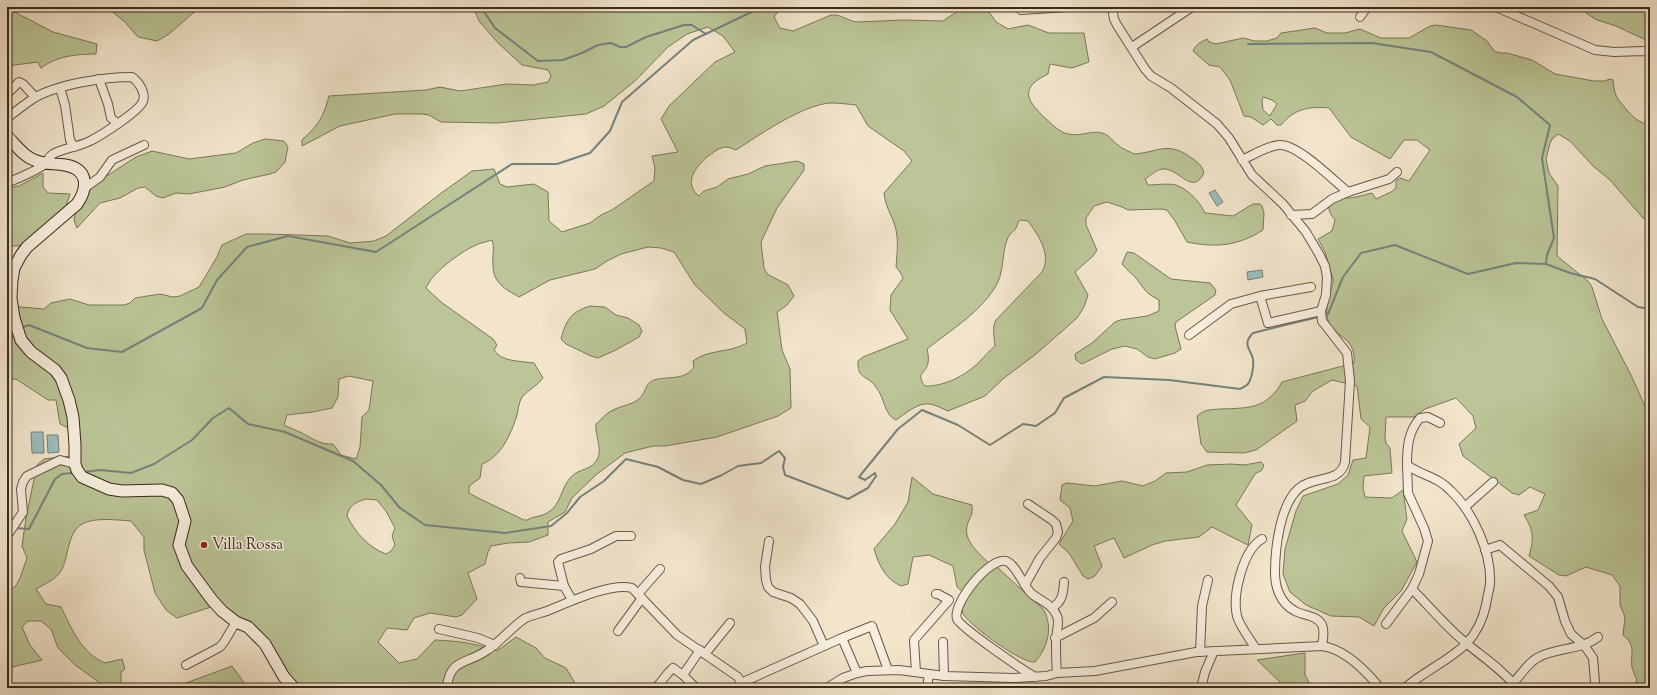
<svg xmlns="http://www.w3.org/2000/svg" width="1657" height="695" font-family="'Sorts Mill Goudy',serif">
<rect width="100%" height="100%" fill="#f2e5cc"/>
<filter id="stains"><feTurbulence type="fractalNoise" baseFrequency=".005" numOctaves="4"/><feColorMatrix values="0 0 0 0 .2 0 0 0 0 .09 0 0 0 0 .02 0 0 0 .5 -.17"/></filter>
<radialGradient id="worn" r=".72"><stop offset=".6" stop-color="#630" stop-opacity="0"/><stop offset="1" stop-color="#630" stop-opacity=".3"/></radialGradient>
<!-- green -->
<g fill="#bbc597" stroke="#7a7859" fill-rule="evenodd">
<path d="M106,7H200L169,34L157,41L138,37L124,21Z"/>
<path d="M473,7H781L774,17L780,28L793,31L831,15C842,14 847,21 857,22L903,20L943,21L964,7H979L989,12L996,22L1008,29L1028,25L1049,33H1084L1089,62L1072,68L1050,64L1048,74C1019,88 1026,100 1046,119C1053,125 1059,132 1068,134C1080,137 1091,130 1102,133C1110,135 1112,141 1118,145C1122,149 1129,151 1134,154C1160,152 1168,140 1193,159C1199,163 1202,166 1204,173C1192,197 1179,167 1162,169C1156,170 1150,176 1145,179L1148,185C1156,185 1167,183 1176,185C1188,189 1200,202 1205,213L1233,216L1253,204H1260L1262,206L1264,213L1263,230C1238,246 1216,248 1187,242L1175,221L1167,210L1161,209L1128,210L1122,207L1107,202L1094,206L1086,218V225L1097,250L1093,256L1075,272L1088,295L1084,307L1077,318L1036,354L1004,378L985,396L948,411C943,409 936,405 930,404C918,402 905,414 896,420C884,415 885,398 876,387C868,375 857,380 858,361L863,357L908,339L890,310L891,295L903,278L900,272L896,267C897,254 899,239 895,226C891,213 886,209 884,193L912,161L904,151L868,126L856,105C847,104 839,103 831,103C804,104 759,135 736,150C733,149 729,147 726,147C720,147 712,153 707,157C695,168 683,183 699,196L704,191L717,187L728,179L748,174L765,166L797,161L804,164V170L777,208L761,242L764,268L767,274L788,285L794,296L786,306L777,312L782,350L790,369L791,408L778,416L717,437L665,446H653L625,453L597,474L572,498L565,512L548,522V535L529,542L508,543L491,546L488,552L485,564L468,573L477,599L462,615L456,617L430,613L414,618L407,630L387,628L378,642L399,663L417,659L435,640C457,641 476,643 497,651L516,637L536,648L545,658L566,668L578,688H285C279,675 262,644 252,635C240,624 224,615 211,607L177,618L166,610L155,593L144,550V537L131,521C117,520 94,517 82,524C67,533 69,557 61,571C55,580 45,584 36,589L46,604L61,607C72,629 81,653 105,663L122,659L125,669L121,672V682L118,688H107L75,665L58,648L51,629L41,621H28L22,627L30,645L42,660C30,664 17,664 7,670V590L15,587L20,578L27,558L22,546L26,518L37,465L44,459L71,456L72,430L60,424L56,400H48L16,379L7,380V343L13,338L7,322L9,306L44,309L51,303L70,299L89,305H124L130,303L135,298L160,294L173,297L180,296L199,287L217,257L222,245L246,234H267L328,236L350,243L374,241L386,236L440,194L472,171L494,169L500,184L507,187L534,184L548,192L549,221L562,232L590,223L601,215L612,210L654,181L655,168L652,156L678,152L661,119L669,106L715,62L735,52L723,36L708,27L687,34L668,47L635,81L604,106L586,114L497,123L441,122L429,115L422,114H395L340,126L302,146V140C319,124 323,118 329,96L426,90L440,87L460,91L507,84L533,85L548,82L551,76L548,70L522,65L498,43L479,21ZM1020,220L1028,221C1038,235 1052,254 1042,272L996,320C992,328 994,336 995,346C989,351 985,356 979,362C967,375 943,387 925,386C915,373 926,374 928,363C929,359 928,353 927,349C952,329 983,311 998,282C1004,268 1002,253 1007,240C1009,233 1013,233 1016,228C1018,225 1017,223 1020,220ZM492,240C495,248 492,255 493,265C493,283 505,289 519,297L550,280L595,269L607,261L621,254L648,247L661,248L674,252L695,285L724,313L745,329L747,343C730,353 709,349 693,361L694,367C685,381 667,376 654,380C645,383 646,393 639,399C631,405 621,406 613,410C606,413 601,420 596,424C595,435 602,448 598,458C592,471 579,468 571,477C561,487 561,506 547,513C541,517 533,516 527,520H524L476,497L469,493V486L480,478L482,464C501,457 511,434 517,415C518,410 519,402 522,397C528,390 537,386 543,378L534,363C521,361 501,362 494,350L497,345L493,339L441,302L426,288C432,273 459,253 474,246C479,243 486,242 492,240ZM349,376L373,381L369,410L362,417L360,447L356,459L341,455L333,444C320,445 312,438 302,433C296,430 290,428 284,425L287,415L313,412L332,408L338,397L339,379ZM366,499L377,500L386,511L395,528L392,536L395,545L391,551L386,554C369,548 355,532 347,516C349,505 356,502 366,499Z"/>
<path d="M1586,7H1650V42L1616,26L1597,20L1586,13Z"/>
<path d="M7,8L53,32L97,44L96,54C77,54 56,56 41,68L38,62L7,66Z"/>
<path d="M1436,25L1471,30L1487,41L1494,51L1500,53H1507L1532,60L1555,74L1561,75L1594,81H1604L1610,79L1613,80C1615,97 1616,97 1626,109C1632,116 1637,121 1646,124L1650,122V221L1643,218L1610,180L1593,166L1570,141L1558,134L1553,138L1550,143L1546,159L1549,173L1558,186L1557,256L1588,281L1592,287L1602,319L1631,375L1650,417V688H1632L1637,680C1635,676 1633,671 1632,667C1630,653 1637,646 1623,635L1625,617L1620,605V586L1612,575L1586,567L1566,576L1559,575L1529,556C1534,538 1534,531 1524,515L1538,510L1545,494L1530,487L1519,495L1512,493L1463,456L1459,444L1476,428L1473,416L1456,398L1425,409L1414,417H1386L1385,437L1386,443L1390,448L1392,473L1364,476L1363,488L1365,497L1392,498L1403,490L1407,519L1402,531L1417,562L1401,591L1384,608L1374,626L1359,617L1331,616L1306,605L1290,592L1283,574L1285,549L1296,511L1303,496L1338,484L1348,475L1353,460L1366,458L1370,427L1361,419L1357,386L1332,380L1313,391L1305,401L1295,405L1297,421L1256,450L1244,453L1207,452L1201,444L1197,416C1205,409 1210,410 1220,409C1249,408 1267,409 1282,382L1354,363C1356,335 1334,339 1328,320C1324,309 1330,293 1333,283V279L1325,252L1318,239L1332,231L1335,220C1317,199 1343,199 1356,197C1361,196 1367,194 1372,193L1376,199L1391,192L1396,188V181L1400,178L1409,181L1430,150L1417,140H1404L1390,159L1351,137L1329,108C1309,106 1294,109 1281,125H1277L1271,119L1263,125L1251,117L1244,116L1230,80L1220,67L1209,65L1193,51C1196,44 1201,42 1207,39L1209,42L1216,44L1243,38L1255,41H1267L1277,38L1281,33L1315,28L1327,33H1345L1360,29L1381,38H1409L1430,26ZM1263,97L1272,100L1277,104L1270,116L1263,110L1262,100Z"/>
<path d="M265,139L284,141L288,147L285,162L276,172L270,174L243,180L225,187L189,194L176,193L163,198L156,196L145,187L138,188L120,198L100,203L77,228L74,220L77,205L85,190L136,157L152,151L189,159L236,153L253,143Z"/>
<path d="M43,173V187L48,193L70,194L66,206L35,240L18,246H7V188L19,186Z"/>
<path d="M1127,252L1134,253L1171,279L1210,283L1216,290L1215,295L1176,322L1175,326L1181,349L1175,353L1155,359L1148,357L1137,349L1125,346L1112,349L1082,364L1076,360L1075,354L1092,343L1115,322L1120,320L1147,316L1159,311V300C1144,292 1146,291 1136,278C1131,273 1126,269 1122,264Z"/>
<path d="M590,306L605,307L616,315L628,318L639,325L642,331L639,337L616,350L598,358L591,356L566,344L561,339C566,320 571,312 590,306Z"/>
<path d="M1261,462L1264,465L1262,470L1255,474L1236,505L1252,525L1248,545L1212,527L1199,537L1165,541L1152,545L1124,558L1114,538L1094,546L1102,566L1095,576L1088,579L1083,576L1069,553L1059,544L1073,521L1070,508L1060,500L1062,485L1067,483L1095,486L1122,481L1143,486L1155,481L1166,473L1187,472L1207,465L1231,464L1244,465Z"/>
<path d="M912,477L933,494L972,505C973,517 970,515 967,526C963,542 983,557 993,567L998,568L1044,610C1053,628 1048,647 1035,662C1022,664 972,627 964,615C962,613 962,610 961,607L968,596L957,587L953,566L929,555L913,557L908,584L901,586C885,579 879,565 874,549L895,524L908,502Z"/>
<path d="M1305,653V675L1312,688H1278L1280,682L1257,660Z"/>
<path d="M232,666L248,688H176L175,687Z"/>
</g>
<!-- water -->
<g fill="#9cbdbe" stroke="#75827d">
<path d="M1215,190L1223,202L1217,206L1209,193Z"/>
<path d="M1262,270L1263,277L1248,280L1247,272Z"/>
<path d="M31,432H43L44,453H32Z"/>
<path d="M47,435H58L59,452L48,453Z"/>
</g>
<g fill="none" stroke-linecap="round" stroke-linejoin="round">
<!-- stream -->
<g stroke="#75827d" stroke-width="2">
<path d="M481,7L495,28L538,61L563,60L582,53L598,45L611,43L620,47H626L646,37L684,25H692L706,34"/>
<path d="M1248,44L1372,43L1431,52L1517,97L1550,125L1542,158L1554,238L1547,255L1546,263"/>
<path d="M1323,316L1328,314L1343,277L1361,253L1395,245L1468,274L1516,263L1546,264L1570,273L1595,279L1638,307L1650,309"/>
<path d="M21,328L29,325L87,348L122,352L202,308L217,280L247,247L288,236L376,252L512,164H557L590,153L610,131L622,102L693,40L762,7"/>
<path d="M7,333L13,331"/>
<path d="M84,472L100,470L131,473L154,464L192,440L213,418L229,408L248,424L285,432L353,461L381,485L400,508L425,525L505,533L551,526L567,513L580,497L604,481L626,459L658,467L683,480L701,484L722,475L738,466L761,463L779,451L785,458L783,467L785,475L848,499L868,488L876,476L875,473L865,480L859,477L898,429L922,410L958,425L990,445L1023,424L1036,426L1055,413L1064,398L1104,377L1169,380L1240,389C1242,388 1246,386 1248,384C1252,378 1254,366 1253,359C1250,348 1242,344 1253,333L1318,317"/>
<path d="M15,528L29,529L55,479L62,474L73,473"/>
</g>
<!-- street casing -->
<g stroke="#685947" stroke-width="10">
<g id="street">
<path d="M1112,7L1114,19L1117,25L1145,69L1151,76L1171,88L1217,124L1229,138L1252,175L1283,204L1306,232L1319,254L1325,266L1327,277L1326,295L1321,311L1322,321L1347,353L1350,381L1345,462C1340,484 1313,475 1298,489C1280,506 1275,548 1275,573C1275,588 1281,604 1295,611C1304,616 1317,615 1322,625C1325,631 1323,639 1322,646"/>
<path d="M1496,7L1595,50L1614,52L1644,51L1650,53"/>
<path d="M1021,10L1067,7"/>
<path d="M1360,17L1367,7"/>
<path d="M1132,47L1192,7"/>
<path d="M99,79L108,104L111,118L117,123"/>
<path d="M60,88L65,105L70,140L74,147"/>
<path d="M7,94L19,82L23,84L35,97"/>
<path d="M7,118C16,111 25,104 34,98C58,84 105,77 132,77C139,82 146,93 143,101C140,111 100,136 90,141C78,147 64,148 53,154C48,157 48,161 45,164C41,168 14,181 7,182"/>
<path d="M1242,160C1253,155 1267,146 1279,145C1297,143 1334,181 1348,192L1389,179L1397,172"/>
<path d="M86,187L100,177L112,160L144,145"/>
<path d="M1291,215L1312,214L1332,199L1348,192"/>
<path d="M1260,296L1268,323L1321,311"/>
<path d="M1189,335L1231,304L1260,296L1311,287"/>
<path d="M1407,465L1408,493L1424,528L1428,541L1419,574L1412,589C1430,607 1446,627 1466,643C1484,658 1503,670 1517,688"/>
<path d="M1466,506L1493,482"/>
<path d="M7,536L23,512L21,489L23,482L27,476L60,460L75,464"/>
<path d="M769,541L765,567L766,580L768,587L773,592L791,598L800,604L813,621L824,646"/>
<path d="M1485,550L1500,545L1549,586L1558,597L1565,621L1571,634L1584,645L1593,658L1595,682L1594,688"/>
<path d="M520,578L521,582L564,586L572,600"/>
<path d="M1025,585L1040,558L1056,538L1058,532L1056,524L1052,520L1028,504"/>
<path d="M564,586L558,562L561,559L591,549L616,536H631"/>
<path d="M638,594L660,569"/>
<path d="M1052,608C1063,601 1063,593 1064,582"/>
<path d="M1386,624L1412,589"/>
<path d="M439,629L478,638L495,645"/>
<path d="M618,631L642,598"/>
<path d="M842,638L872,626L888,670"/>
<path d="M1055,638L1094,618L1112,602"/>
<path d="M943,642L944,676"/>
<path d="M1256,649C1250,639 1240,627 1237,616C1232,595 1243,550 1262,539"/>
<path d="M1200,652L1202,606L1208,580"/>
<path d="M705,654L730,623"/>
<path d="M186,665L220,647L224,642L236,622"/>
<path d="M916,672L914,640L949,600L938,594H936"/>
<path d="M683,675L700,650"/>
<path d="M1035,677C1023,670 961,628 957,619C952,604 989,557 1006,561C1016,564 1023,586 1032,594C1041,601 1052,604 1057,616C1060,623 1056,632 1056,640C1056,651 1056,662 1057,673"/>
<path d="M741,683L842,638L857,673"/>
<path d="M1513,683C1521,675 1527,664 1537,658C1556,647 1580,651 1598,637"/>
<path d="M447,688C449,659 467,664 486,651C500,642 510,629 524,619C530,615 539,614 547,611C567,603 611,582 632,588L677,635L738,677L743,688"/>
<path d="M656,688L668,673L673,668L683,675L696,688"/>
<path d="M827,688L843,678L857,673L867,671L899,670L944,676L1014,678L1046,676L1057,673L1095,671L1196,652L1322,646C1345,649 1366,671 1380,688"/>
<path d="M927,688L929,674"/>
<path d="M1201,688L1205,672L1214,651"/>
<path d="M1405,688C1424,671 1449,661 1467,643C1477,632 1483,619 1486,605C1487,598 1489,591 1490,584C1492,553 1473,512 1451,491C1437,476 1422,476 1407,465C1407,447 1408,432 1420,418L1428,417L1440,423"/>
</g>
</g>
<!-- secondary casing -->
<g stroke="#3a2a1b" stroke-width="13">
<path id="secondary" d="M7,136C15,144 23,156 34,160C45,165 54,163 65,165C89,169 88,188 77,204L27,247L21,255L14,268L12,280L11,298L14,318L21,340L31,352L55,370L61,378L69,400L73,417L75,445V464L77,470L82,477L109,489L122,491L162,490L172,493L178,500L185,521L179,545L187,566L212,600L222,611L236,622L248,627L265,644L284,677L294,688"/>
</g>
<!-- street -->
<use href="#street" stroke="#f7eede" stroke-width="8"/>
<!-- secondary -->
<use href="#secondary" stroke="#f7eede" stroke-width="11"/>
</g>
<!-- markers -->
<circle fill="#8f2418" stroke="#f7eede" stroke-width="1.5" cx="204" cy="545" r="4"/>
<g text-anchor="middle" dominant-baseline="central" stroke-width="3" stroke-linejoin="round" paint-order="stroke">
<!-- poi labels -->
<g font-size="15" fill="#3a2a1b" stroke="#f7eede" text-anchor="start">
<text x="212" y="545">Villa Rossa</text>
</g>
</g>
<!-- margin -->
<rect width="1657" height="695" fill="none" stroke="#f2e5cc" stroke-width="24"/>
<rect x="8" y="8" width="1641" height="679" fill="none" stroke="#3a2a1b" stroke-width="2"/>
<rect x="12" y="12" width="1633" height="671" fill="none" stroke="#3a2a1b"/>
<rect width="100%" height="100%" filter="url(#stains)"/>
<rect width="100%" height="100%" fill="url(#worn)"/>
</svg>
